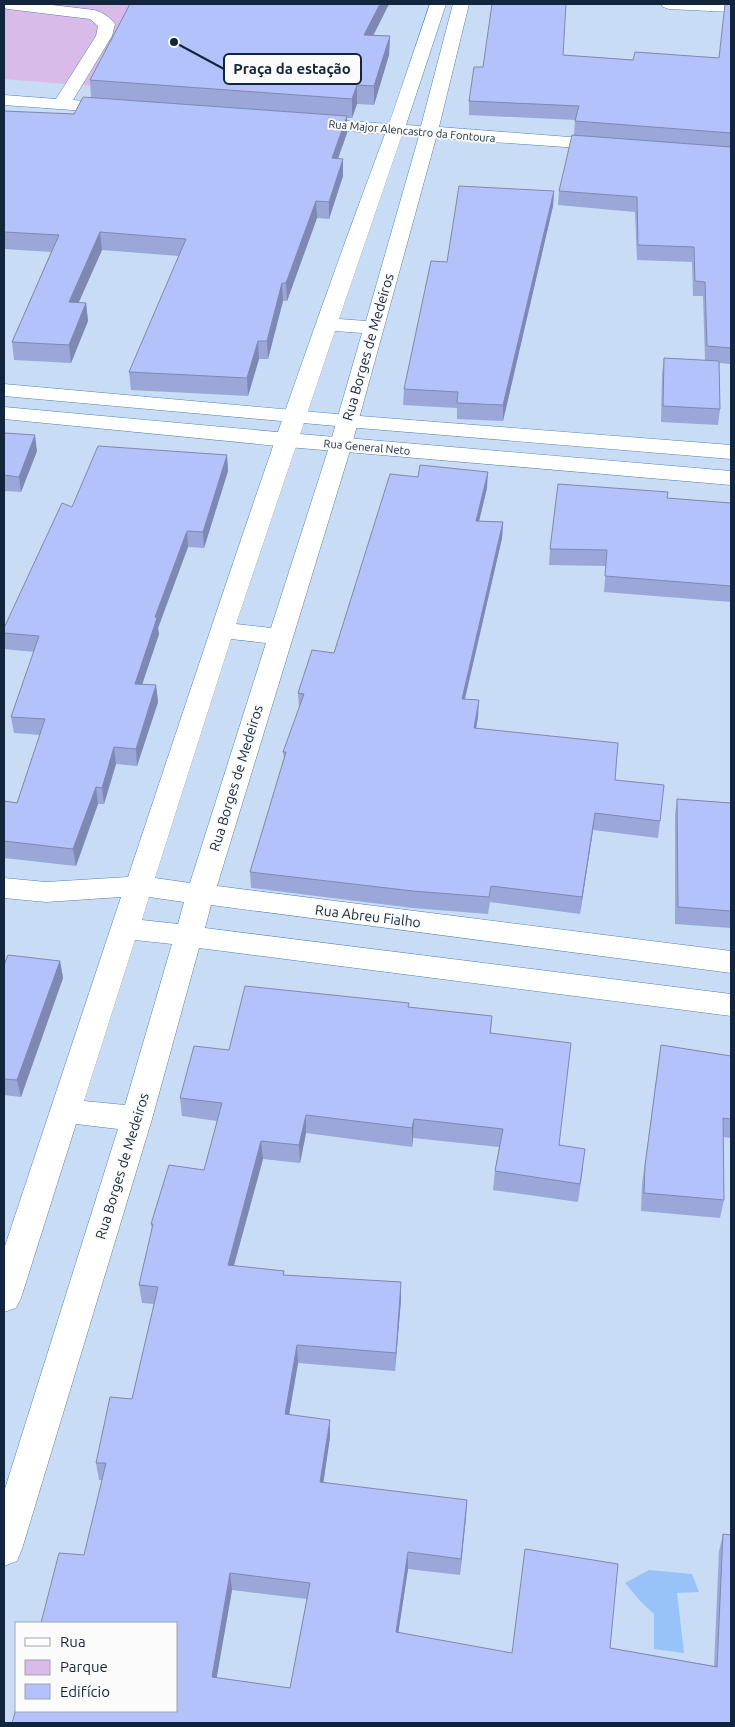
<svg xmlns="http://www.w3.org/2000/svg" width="735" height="1727" font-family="Ubuntu,sans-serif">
<rect width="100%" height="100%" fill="#c8dcf5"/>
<!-- green -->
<path fill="#d8bbe8" d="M4,4H359L318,104L4,79Z"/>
<!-- water -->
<path fill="#98c3f8" d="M649,1570L692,1574L699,1592L677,1593L684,1653L654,1649V1614L641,1602L625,1583Z"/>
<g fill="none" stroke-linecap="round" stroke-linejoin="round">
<!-- street casing -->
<g stroke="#5181ba" stroke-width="1">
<g id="street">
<path d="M4,4H44L94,10C102,12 110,17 115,24L112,36L73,100L120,104L123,108L120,112L114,113L4,105V95L56,99L96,36L98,26L90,19L8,9L4,8Z"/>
<path d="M430,4H446L406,125L421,126L453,4H469L439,127L608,140L614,141L617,145L614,149L608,150L436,138L352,444L217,886L731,951V973L211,905L205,928L731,994V1016L199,948L152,1119L22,1549L17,1561L4,1566V1492L118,1129L76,1124L21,1298L16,1308L4,1312V1249L121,897L46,902L4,898V878L46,882L128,877C211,628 293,379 385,134L309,128L303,127L300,123L303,119L309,118L389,124ZM402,135L419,136L366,321L339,319ZM335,331L362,333L330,444L271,628L236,624ZM231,639L266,643L190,883L155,878ZM149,897L184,902L178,924L142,920ZM135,940L172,944L125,1105L84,1101Z"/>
<path d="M661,4H731V12L669,9L663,7Z"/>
</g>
</g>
<!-- secondary casing -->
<g stroke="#5181ba" stroke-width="1">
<g id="secondary">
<path d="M4,384L347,415L731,445V459L347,427L4,396Z"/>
<path d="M4,407L288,433L731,471V485L288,447L4,419Z"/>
</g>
</g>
<!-- street -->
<use href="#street" fill="#fff" fill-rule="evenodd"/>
<!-- secondary -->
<use href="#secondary" fill="#fff" fill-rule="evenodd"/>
</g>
<!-- wall -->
<g fill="#9ba7d8" fill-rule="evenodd">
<path d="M130,4H389L373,35L390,36L389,55L374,105L357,104L352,118H347V133L338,159L343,176L329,219L317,218L287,301H283L268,359H259L248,396L131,390L129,372L179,256L102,250L78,303H86L88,321L71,363L14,360L12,342L51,252L4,249V111L74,114L91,97L90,80Z"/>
<path d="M731,4V364L719,363L720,409L718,425L661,422L662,374L664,358L705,360L703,296H693L692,262L637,260L635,212L558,205L559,191L574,135L575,120L469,115V101L483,67L563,55L633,60L719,58Z"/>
<path d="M554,191L553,206L503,421L457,419V408L403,405L404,389L447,262Z"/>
<path d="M4,433L37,451L21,492L4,491Z"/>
<path d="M227,455L228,471L204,548L188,547L158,628L159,634L142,684L156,685L158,702L137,766L116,764L104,804H98L76,866L4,858V801L17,803L40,735L14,733L11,717L34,652L4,649V628L72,507Z"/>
<path d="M487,488L479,521L503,522L502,538L465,699L478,717L476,729L615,780L660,821L658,838L593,830L580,914L490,902L488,914L413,908L251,888L250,872L284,759L283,752L299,709L298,693Z"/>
<path d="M667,498L731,503V602L604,592L606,566L549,565L550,549Z"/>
<path d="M677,799L731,803V928L675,924V815Z"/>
<path d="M60,961L63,978L21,1097L4,1095V965Z"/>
<path d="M409,1007L492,1016L491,1033L559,1145L583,1168L578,1202L493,1190L495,1171L499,1147L413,1138L412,1147L306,1133L300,1163L263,1159L234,1266L284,1271V1275L401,1282V1300L395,1371L298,1363L289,1415L330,1437L323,1483L467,1500L460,1575L408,1569L398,1633L512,1653L610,1648L714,1666L719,1551L723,1534L731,1723H12L84,1555L102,1480H99L96,1463L132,1399L154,1304L142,1303L139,1285L152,1230L151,1224L204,1170L217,1121L182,1116L180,1098L229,1050ZM232,1590L307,1599L290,1688L216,1678Z"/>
<path d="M661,1045L731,1056V1138L723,1137L724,1200L720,1218L641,1211L642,1184Z"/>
</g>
<!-- shaded-wall -->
<g fill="#7e88b0">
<path d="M380,4H389L364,54V35Z"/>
<path d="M390,36L389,55L374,105V86Z"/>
<path d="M357,85V104L352,118V99Z"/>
<path d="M347,116V133L332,175V158Z"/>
<path d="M343,159V176L329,219V202Z"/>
<path d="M554,191L553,206L503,421V405Z"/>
<path d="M316,201L317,218L287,301L286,283Z"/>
<path d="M100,232L102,250L71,320L69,302Z"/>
<path d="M282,283L283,301L268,359L267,341Z"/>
<path d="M86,303L88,321L71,363L69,345Z"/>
<path d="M258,341L259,359L248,396L247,378Z"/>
<path d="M35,435L37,451L21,492L19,477Z"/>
<path d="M227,455L228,471L204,548L203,532Z"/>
<path d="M488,472L487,488L475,538L476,521Z"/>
<path d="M503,522L502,538L461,715L462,699Z"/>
<path d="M187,531L188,547L158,628L159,634L137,700L135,684L155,617Z"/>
<path d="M156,685L158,702L137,766L136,749Z"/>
<path d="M479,700L478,717L473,745L474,728Z"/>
<path d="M114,747L116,764L104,804L102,788Z"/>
<path d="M96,787L98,804L76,866L73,849Z"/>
<path d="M595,813L593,830L580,914L582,897Z"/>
<path d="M60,961L63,978L21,1097L17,1080Z"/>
<path d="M306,1115V1133L300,1163L299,1145Z"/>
<path d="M414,1119L413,1138L412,1147V1128Z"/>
<path d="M261,1141L263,1159L229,1283L228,1265Z"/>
<path d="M401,1282V1300L395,1371L396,1353Z"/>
<path d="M297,1345L298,1363L286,1432L285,1414Z"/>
<path d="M330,1420V1437L321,1499L320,1482Z"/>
<path d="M467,1500L466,1518L460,1575L461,1559Z"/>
<path d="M408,1552V1569L396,1648V1632Z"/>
<path d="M230,1573L232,1590L214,1693L212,1677Z"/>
</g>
<!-- building -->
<g fill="#b4c2fb" stroke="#7e88b0" fill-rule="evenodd">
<path d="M130,4H380L364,35L390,36L374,86L357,85L352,99L90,80Z"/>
<path d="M492,4H566L563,55L633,60L635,52L719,58L725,4H731V133L575,121L579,106L469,101L474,67H483Z"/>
<path d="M83,97L347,116L332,158L343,159L329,202L316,201L286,283H282L267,341H258L247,378L129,372L186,239L100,232L69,302L86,303L69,345L12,342L59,235L4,232V111L74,114Z"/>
<path d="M572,135L731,147V348L707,346L705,282L695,281L694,247L638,245L637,197L559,191Z"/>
<path d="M459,186L554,191L503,405L457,403L458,392L404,389L431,261L447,262Z"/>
<path d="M664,358L719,361L720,409L663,406Z"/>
<path d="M4,433L35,435L19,477L4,475Z"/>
<path d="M98,446L227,455L203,532L187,531L155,617L157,618L135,684L156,685L136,749L114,747L102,788L96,787L73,849L4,841V801L17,803L45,719L11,717L39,636L4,633V628L62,503L72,507Z"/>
<path d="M420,465L488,472L476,521L503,522L462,699L479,700L474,728L618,743L615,780L664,785L660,821L595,813L582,897L491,886L489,897L413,891L250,872L286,752H283L304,694L298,693L312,650L334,653L390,474L418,477Z"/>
<path d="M558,484L668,492L667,498L731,503V586L605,576L607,550L550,549Z"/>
<path d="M677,799L731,803V911L678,907Z"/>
<path d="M8,955L60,961L17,1080L4,1079V965Z"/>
<path d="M245,986L409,1003L408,1007L492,1016L490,1033L571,1043L559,1145L585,1149L580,1184L495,1171L503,1129L414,1119L412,1128L306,1115L299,1145L261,1141L228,1265L284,1271L283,1275L401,1282L396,1353L297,1345L285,1414L330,1420L320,1482L467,1500L461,1559L408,1552L396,1632L512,1653L525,1549L618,1564L610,1648L717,1667L723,1534L731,1535V1723H12L16,1709V1711H176V1623H41L59,1553L84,1555L106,1463H96L110,1397L132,1399L158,1287L139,1285L153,1224H151L169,1165L204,1170L222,1103L180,1098L194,1046L229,1050ZM230,1573L310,1583L290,1688L212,1677Z"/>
<path d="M661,1045L731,1056V1119L723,1118L724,1200L644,1193L645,1166Z"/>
</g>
<g text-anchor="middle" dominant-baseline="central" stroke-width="4" stroke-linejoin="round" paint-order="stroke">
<!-- far-street labels -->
<g font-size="11" fill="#11253c" stroke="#fbfbfb">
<text transform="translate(412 131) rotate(5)">Rua Major Alencastro da Fontoura</text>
<text transform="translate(367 447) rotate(5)">Rua General Neto</text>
</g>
<!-- street labels -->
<g font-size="14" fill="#11253c" stroke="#fbfbfb">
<text transform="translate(368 347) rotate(-74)">Rua Borges de Medeiros</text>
<text transform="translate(236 778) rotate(-73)">Rua Borges de Medeiros</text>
<text transform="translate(368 916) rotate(7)">Rua Abreu Fialho</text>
<text transform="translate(122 1166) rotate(-73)">Rua Borges de Medeiros</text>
</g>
</g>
<!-- callouts -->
<path fill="none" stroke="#11253c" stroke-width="2" d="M174 42L224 69"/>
<circle fill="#11253c" stroke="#fbfbfb" stroke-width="2" cx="174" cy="42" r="5"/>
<rect fill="#fbfbfb" stroke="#11253c" stroke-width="2" x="224" y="54" width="137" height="30" rx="5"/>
<g font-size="15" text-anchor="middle" font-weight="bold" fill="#11253c">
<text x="292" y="74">Praça da estação</text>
</g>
<!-- border -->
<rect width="735" height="1727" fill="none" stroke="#11253c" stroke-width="10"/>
<!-- legend -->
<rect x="15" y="1622" width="162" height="90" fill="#fbfbfb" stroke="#9da5af"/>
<rect x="25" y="1638" width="25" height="8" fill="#ffffff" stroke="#9da5af"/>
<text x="60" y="1647" font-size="15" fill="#11253c">Rua</text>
<rect x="25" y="1660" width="25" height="15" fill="#d8bbe8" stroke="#9da5af"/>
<text x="60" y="1672" font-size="15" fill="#11253c">Parque</text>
<rect x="25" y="1684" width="25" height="15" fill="#b4c2fb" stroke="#9da5af"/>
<text x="60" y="1697" font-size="15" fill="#11253c">Edifício</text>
</svg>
